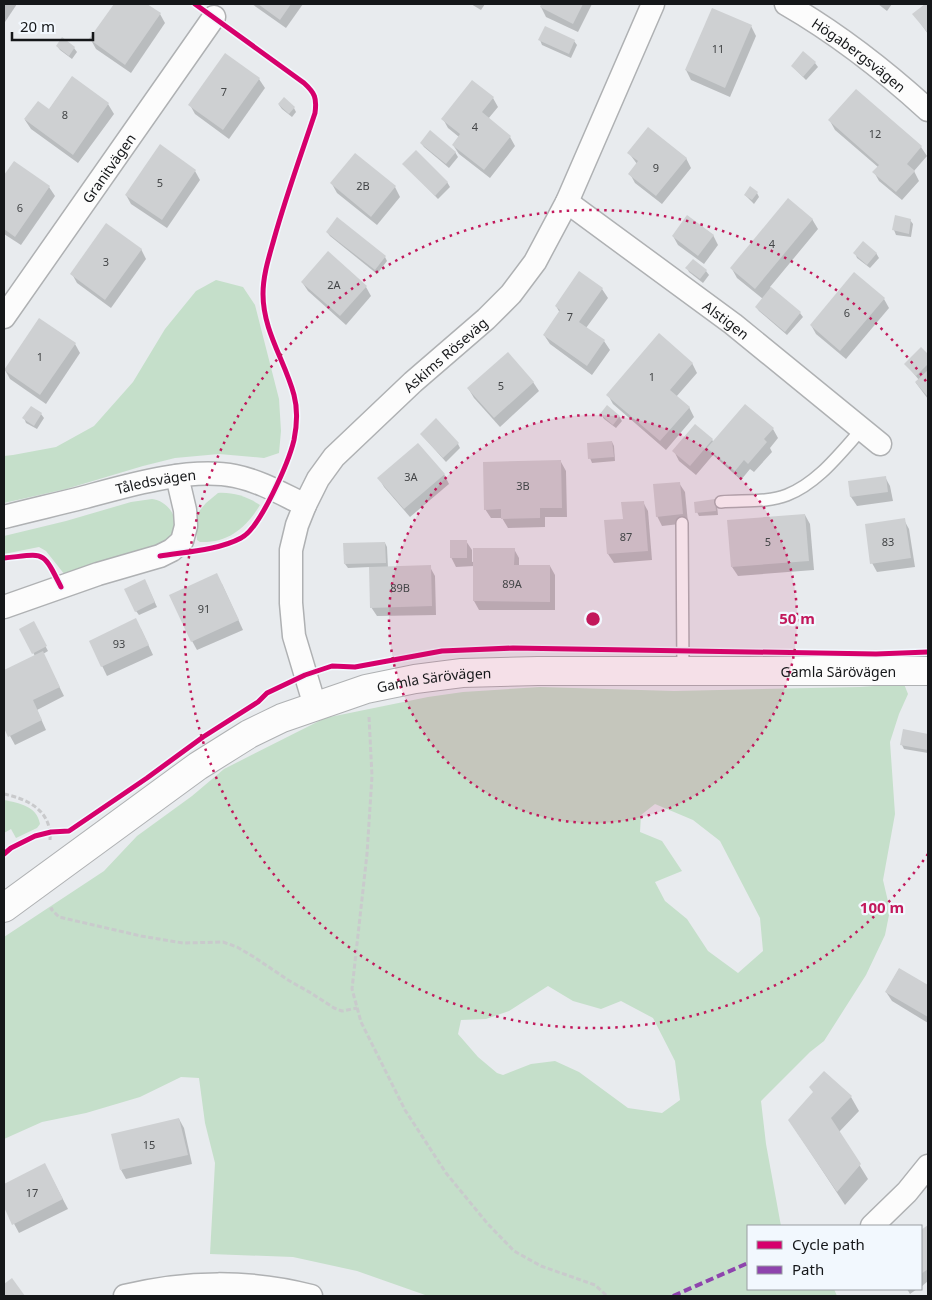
<svg xmlns="http://www.w3.org/2000/svg" width="932" height="1300" font-family="'Noto Sans',sans-serif">
<rect width="100%" height="100%" fill="#e8ebee"/>
<!-- green -->
<g fill="#c5dfca" fill-rule="evenodd">
<path d="M216,280L243,287L255,305L279,399L281,431L279,453L264,458L219,454L175,458L143,466L66,489L4,503V456L13,455L56,447L94,426L133,382L165,329L196,291Z"/>
<path d="M218,493C233,492 248,497 260,505C246,528 228,543 200,542L197,540L195,516L206,503Z"/>
<path d="M152,499C168,501 180,518 173,533C170,538 165,541 160,545L65,575L46,551L39,547L4,554V536L66,521L131,502Z"/>
<path d="M904,684L908,694L899,714L890,742L895,814L883,880L890,910L885,935L866,975L824,1041L810,1052L761,1101L766,1144L781,1226H748V1289H834L837,1296H428L357,1271L293,1257L210,1254L215,1163L205,1123L199,1078L181,1077L140,1097L86,1113L42,1122L4,1139V937L104,871L137,836L192,796L224,769L325,718L428,697L463,692L540,687L674,691L860,687ZM655,804L693,820L720,841L760,918L763,951L738,973L708,951L687,919L665,901L655,882L682,871L662,841L640,832L641,815ZM548,986L573,1001L601,1009L621,1001L653,1018L675,1061L680,1100L662,1113L628,1108L579,1072L555,1061L531,1064L503,1075L497,1073L478,1057L458,1034L461,1020L486,1019L509,1011Z"/>
<path d="M4,800C19,803 37,806 40,824L37,828L16,838L11,829L4,833Z"/>
</g>
<!-- shadow -->
<g fill="#0003">
<path d="M4,4H17L5,22H4Z"/>
<path d="M115,4H145L160,14L165,23L131,73L96,49L91,40Z"/>
<path d="M252,4H303L286,28Z"/>
<path d="M471,4H485L481,10Z"/>
<path d="M543,4H592L578,32L546,17L541,7Z"/>
<path d="M878,4H892L887,11Z"/>
<path d="M927,4H928V34L914,14Z"/>
<path d="M751,26L756,36L730,97L691,80L686,70Z"/>
<path d="M540,40L574,41L577,45L571,58L542,45Z"/>
<path d="M57,46L74,48L77,52L72,59L60,50Z"/>
<path d="M225,55L259,79L265,88L229,139L195,114L190,105Z"/>
<path d="M815,63L818,67L806,80L792,66Z"/>
<path d="M72,78L108,104L114,114L78,163L31,129L25,120L49,110Z"/>
<path d="M856,90L921,147L927,156L914,171L919,181L902,200L879,181L874,172L878,167L835,130L830,121Z"/>
<path d="M493,98L498,107L488,119L510,137L515,146L490,178L459,154L453,145L459,137L448,128L443,119Z"/>
<path d="M279,105L294,108L296,112L292,117L282,109Z"/>
<path d="M421,143L455,152L458,157L449,168L424,147Z"/>
<path d="M629,153L686,158L691,168L662,204L635,183L630,174L637,164Z"/>
<path d="M14,163L49,187L55,196L21,245L4,234V178Z"/>
<path d="M404,164L447,182L450,187L438,199Z"/>
<path d="M195,171L200,180L167,228L131,204L126,195Z"/>
<path d="M332,184L395,187L400,197L377,225L337,193Z"/>
<path d="M757,193L759,197L754,204L745,195Z"/>
<path d="M812,219L818,229L770,287L800,313L803,317L787,335L759,311L756,307L763,299L737,278L732,269Z"/>
<path d="M910,220L913,224L911,237L896,235L894,230Z"/>
<path d="M327,232L385,257L387,261L377,274L330,236Z"/>
<path d="M713,235L718,245L704,264L678,245L673,236Z"/>
<path d="M141,249L146,259L111,308L77,283L72,274Z"/>
<path d="M855,253H876L879,258L870,268L857,258Z"/>
<path d="M687,268L706,271L709,275L703,283L689,272Z"/>
<path d="M580,273L602,289L608,298L586,328L604,341L610,350L592,375L550,344L544,335L560,313L556,306Z"/>
<path d="M302,282L366,287L371,296L346,325L308,291Z"/>
<path d="M884,299L889,308L846,359L816,334L811,325Z"/>
<path d="M75,344L80,353L46,404L10,379L5,370Z"/>
<path d="M921,349L928,356V399L916,383L919,380L906,364Z"/>
<path d="M692,363L697,373L676,397L689,407L694,417L666,450L613,404L608,395Z"/>
<path d="M533,382L539,391L500,427L474,398L468,388Z"/>
<path d="M41,414L44,418L37,429L26,423L24,418Z"/>
<path d="M601,414L619,416L622,421L616,428L604,419Z"/>
<path d="M773,429L778,438L770,448L772,452L754,472L750,469L741,480L713,455L696,475L679,461L674,451L712,440L714,442Z"/>
<path d="M421,434L458,444L460,448L446,462Z"/>
<path d="M612,442L614,446L615,461L592,463L590,458Z"/>
<path d="M561,462L566,471L567,517H545V527L508,528L502,518H491L485,509Z"/>
<path d="M444,474L449,484L410,517L384,487L379,478Z"/>
<path d="M885,477L890,486L893,501L857,506L851,497L849,482Z"/>
<path d="M679,483L685,492L688,523L662,526L657,516Z"/>
<path d="M715,501L717,505L718,515L699,516L697,512Z"/>
<path d="M643,502L648,511L652,560L614,563L608,554Z"/>
<path d="M805,515L810,524L814,570L738,576L732,567Z"/>
<path d="M904,520L909,529L915,567L877,572L872,563Z"/>
<path d="M466,541L472,550V562L514,549L519,558V566H550L555,575V610H479L474,601V566L456,567L451,557Z"/>
<path d="M385,543L387,547L388,568L430,567L435,576L436,615L377,616L371,607L370,567L348,568L345,564Z"/>
<path d="M222,584L243,630L197,650L192,641Z"/>
<path d="M147,585L157,607L139,615L136,611Z"/>
<path d="M33,623L48,651L43,654L64,696L37,710L46,730L15,745L4,725V672L35,656L21,630Z"/>
<path d="M141,629L153,655L107,676L90,641Z"/>
<path d="M904,731L928,735V753L904,749L902,745Z"/>
<path d="M899,969L928,987V1023L892,1001L886,992Z"/>
<path d="M851,1097L859,1111L839,1132L868,1179L845,1205L789,1120Z"/>
<path d="M179,1119L184,1128L192,1164L126,1179L121,1170Z"/>
<path d="M45,1165L68,1209L19,1233L4,1205V1186Z"/>
<path d="M928,1226V1281L921,1287V1232Z"/>
<path d="M907,1289H917L910,1294Z"/>
</g>
<!-- building -->
<g fill="#ced0d2">
<path d="M114,4H147L161,13L125,65L89,39Z"/>
<path d="M258,4H291L280,20Z"/>
<path d="M541,4H583L573,24L540,7Z"/>
<path d="M925,4H928V33L912,14Z"/>
<path d="M712,8L752,25L725,88L685,70Z"/>
<path d="M545,26L575,40L569,54L538,40Z"/>
<path d="M62,37L75,47L69,56L56,46Z"/>
<path d="M803,51L816,62L803,77L791,66Z"/>
<path d="M225,53L260,78L223,130L188,105Z"/>
<path d="M72,76L109,103L73,155L24,119L38,101L49,109Z"/>
<path d="M472,80L494,97L482,112L511,136L484,170L452,145L460,134L441,119Z"/>
<path d="M856,89L922,146L907,164L915,171L896,192L872,172L879,165L828,120Z"/>
<path d="M284,97L295,107L289,114L278,104Z"/>
<path d="M648,127L687,158L656,196L628,174L638,161L627,153Z"/>
<path d="M430,130L456,152L446,164L420,143Z"/>
<path d="M160,144L196,170L162,220L125,195Z"/>
<path d="M416,150L448,182L435,196L402,164Z"/>
<path d="M355,153L396,186L371,217L330,183Z"/>
<path d="M14,161L50,186L15,237L4,229V175Z"/>
<path d="M750,186L758,192L752,200L744,195Z"/>
<path d="M788,198L813,219L755,289L730,268Z"/>
<path d="M687,215L714,235L698,256L672,236Z"/>
<path d="M895,215L911,219L909,234L892,230Z"/>
<path d="M337,217L386,256L375,270L326,232Z"/>
<path d="M106,223L142,249L105,300L70,274Z"/>
<path d="M863,241L877,253L867,265L853,253Z"/>
<path d="M328,251L367,286L340,316L301,282Z"/>
<path d="M693,259L707,270L700,279L685,268Z"/>
<path d="M579,271L603,288L579,322L605,340L587,366L543,335L560,310L555,306Z"/>
<path d="M854,272L885,298L840,351L810,325Z"/>
<path d="M771,287L801,312L785,332L755,307Z"/>
<path d="M39,318L76,343L40,395L4,370Z"/>
<path d="M659,333L693,363L670,390L690,407L660,441L606,395Z"/>
<path d="M921,347L928,354V364L916,376L904,364Z"/>
<path d="M508,352L534,382L494,418L467,388Z"/>
<path d="M928,370V397L915,382Z"/>
<path d="M745,404L774,428L764,439L767,442L748,464L744,460L735,471L707,448Z"/>
<path d="M607,405L620,416L613,425L600,414Z"/>
<path d="M31,406L42,413L34,426L22,418Z"/>
<path d="M436,418L459,443L443,458L420,434Z"/>
<path d="M695,424L713,439L690,466L672,451Z"/>
<path d="M612,441L614,457L588,459L587,443Z"/>
<path d="M418,443L445,474L404,509L377,478Z"/>
<path d="M561,460L562,508H540V518L501,519V509L484,510L483,462Z"/>
<path d="M886,476L888,492L850,497L848,481Z"/>
<path d="M680,482L683,514L656,517L653,484Z"/>
<path d="M715,499L716,511L695,513L694,502Z"/>
<path d="M644,501L648,551L607,554L604,520L623,519L621,502Z"/>
<path d="M805,514L809,561L731,567L727,520Z"/>
<path d="M905,518L911,558L870,564L865,524Z"/>
<rect x="450" y="540" width="17" height="18"/>
<path d="M385,542L386,563L344,564L343,543Z"/>
<path d="M473,548H515L514,565H550V602L473,601Z"/>
<path d="M431,565L432,606L370,608L369,567Z"/>
<path d="M217,573L239,620L191,642L169,595Z"/>
<path d="M145,579L155,602L135,612L124,589Z"/>
<path d="M136,618L149,645L101,667L89,641Z"/>
<path d="M34,621L47,646L32,654L19,629Z"/>
<path d="M43,651L60,687L33,700L42,720L8,737L4,728V670Z"/>
<path d="M903,729L928,734V750L900,745Z"/>
<path d="M899,968L928,985V1017L885,992Z"/>
<path d="M824,1071L852,1096L831,1118L861,1164L837,1192L788,1120L813,1092L809,1087Z"/>
<path d="M179,1118L188,1155L120,1170L111,1134Z"/>
<path d="M45,1163L63,1199L12,1225L4,1207V1184Z"/>
<path d="M928,1225V1269L921,1274V1230Z"/>
<path d="M12,1278L25,1296H4V1284Z"/>
</g>
<g fill="none" stroke-linecap="round" stroke-linejoin="round">
<!-- lane casing -->
<g stroke="#afb1b3" stroke-width="14">
<g id="lane">
<path d="M721,502C742,500 767,503 787,495C818,483 840,453 862,429"/>
<path d="M682,523L683,671"/>
</g>
</g>
<!-- street casing -->
<g stroke="#afb1b3" stroke-width="25">
<g id="street">
<path id="s1" d="M786,4C838,34 884,70 928,110"/>
<path id="s2" d="M567,202L733,324L880,444"/>
<path id="s3" d="M4,317L214,17"/>
<path id="s4" d="M4,517C31,510 58,504 85,497C129,485 190,467 235,476C260,481 282,494 305,505"/>
<path d="M4,607L98,574L160,556L172,550L182,541L186,526L185,510L177,476"/>
<path id="s5" d="M315,706L294,636L291,603V550L297,525L305,505L318,479L334,457L413,382L486,319L511,294L535,262L567,202L653,4"/>
<path d="M872,1226L907,1192L928,1166"/>
<path d="M125,1296C185,1281 250,1280 311,1296"/>
</g>
</g>
<!-- secondary casing -->
<g stroke="#afb1b3" stroke-width="30">
<g id="secondary">
<path id="s6" d="M4,908L198,766L249,734L282,718L366,689L415,679L462,673L538,671H928"/>
</g>
</g>
<!-- path -->
<g stroke="#c9cacc" stroke-width="3" stroke-dasharray="5 2.5" stroke-linecap="butt">
<path d="M369,717L372,776L367,854L352,989L361,1022L405,1110L446,1173L487,1223L514,1251L541,1266L595,1285L607,1296"/>
<path d="M4,794C28,799 52,811 50,840"/>
<path d="M53,908L51,909L59,917L141,936L183,943L223,942L237,947L254,957L288,980L311,993L334,1008L342,1011L357,1008"/>
</g>
<!-- lane -->
<use href="#lane" stroke="#fcfcfc" stroke-width="11"/>
<!-- street -->
<use href="#street" stroke="#fcfcfc" stroke-width="22"/>
<!-- secondary -->
<use href="#secondary" stroke="#fcfcfc" stroke-width="28"/>
<!-- quiet -->
<path stroke="#8e44ad" stroke-width="4" stroke-dasharray="8 4" stroke-linecap="butt" d="M673,1296L748,1263"/>
<!-- cycleway casing -->
<g stroke="#f2f8fe" stroke-width="8">
<g id="cycleway">
<path d="M160,556C185,552 219,550 241,538C260,529 289,461 294,440C297,425 298,410 294,395C285,361 263,331 263,294C263,275 269,257 274,239C286,196 301,155 315,113C317,98 315,93 304,83L195,4"/>
<path d="M4,558C45,554 42,549 61,587"/>
<path d="M4,854L11,848L35,836L51,832L69,831L147,778L203,737L258,702L267,693L305,675L332,666L355,667L442,651L513,648L876,654L928,652"/>
</g>
</g>
<!-- cycleway -->
<use href="#cycleway" stroke="#d6006c" stroke-width="5"/>
</g>
<!-- distance rings -->
<circle cx="593" cy="619" r="204" fill="#c2185b" fill-opacity=".12"/>
<g fill="none" stroke="#c2185b" stroke-width="2.5" stroke-dasharray="2.5 5">
<circle cx="593" cy="619" r="204"/>
<path d="M928 854A409 409 0 1 1 928 384"/>
</g>
<g text-anchor="middle" dominant-baseline="central" stroke-width="4.5" stroke-linejoin="round" paint-order="stroke">
<!-- number labels -->
<g font-size="11" fill="#434547">
<text x="718" y="48">11</text>
<text x="224" y="91">7</text>
<text x="65" y="114">8</text>
<text x="475" y="126">4</text>
<text x="875" y="133">12</text>
<text x="656" y="167">9</text>
<text x="160" y="182">5</text>
<text x="363" y="185">2B</text>
<text x="20" y="207">6</text>
<text x="772" y="243">4</text>
<text x="106" y="261">3</text>
<text x="334" y="284">2A</text>
<text x="847" y="312">6</text>
<text x="570" y="316">7</text>
<text x="40" y="356">1</text>
<text x="652" y="376">1</text>
<text x="501" y="385">5</text>
<text x="411" y="476">3A</text>
<text x="523" y="485">3B</text>
<text x="626" y="536">87</text>
<text x="768" y="541">5</text>
<text x="888" y="541">83</text>
<text x="512" y="583">89A</text>
<text x="400" y="587">89B</text>
<text x="204" y="608">91</text>
<text x="119" y="643">93</text>
<text x="149" y="1144">15</text>
<text x="32" y="1192">17</text>
</g>
<!-- street labels -->
<g font-size="14" fill="#151719" stroke="#f2f8fe">
<text stroke="none"><textPath href="#s1" startOffset="89">Högabergsvägen</textPath></text>
<text stroke="none"><textPath href="#s3" startOffset="182">Granitvägen</textPath></text>
<text stroke="none"><textPath href="#s2" startOffset="198">Alstigen</textPath></text>
<text stroke="none"><textPath href="#s5" startOffset="414">Askims Röseväg</textPath></text>
<text stroke="none"><textPath href="#s4" startOffset="156">Tåledsvägen</textPath></text>
<text stroke="none"><textPath href="#s6" startOffset="900">Gamla Särövägen</textPath></text>
<text stroke="none"><textPath href="#s6" startOffset="495">Gamla Särövägen</textPath></text>
</g>
</g>
<circle cx="593" cy="619" r="8" fill="#c2185b" stroke="#f2f8fe" stroke-width="2.5"/>
<g font-size="15" text-anchor="middle" font-weight="bold" fill="#c2185b" stroke="#f2f8fe" stroke-width="4.5" stroke-linejoin="round" paint-order="stroke">
<text x="797" y="624">50 m</text>
<text x="882" y="913">100 m</text>
</g>
<!-- border -->
<rect width="932" height="1300" fill="none" stroke="#151719" stroke-width="10"/>
<!-- legend -->
<rect x="747" y="1225" width="175" height="65" fill="#f2f8fe" stroke="#9a9ea2"/>
<rect x="757" y="1241" width="25" height="8" fill="#d6006c" stroke="#9a9ea2"/>
<text x="792" y="1250" font-size="15" fill="#151719">Cycle path</text>
<rect x="757" y="1266" width="25" height="8" fill="#8e44ad" stroke="#9a9ea2"/>
<text x="792" y="1275" font-size="15" fill="#151719">Path</text>
<!-- scale -->
<path d="M12 32v8h81v-8" fill="none" stroke="#151719" stroke-width="2.5"/>
<text x="20" y="32" font-size="15" fill="#151719" stroke="#f2f8fe" stroke-width="4" paint-order="stroke">20 m</text>
</svg>
